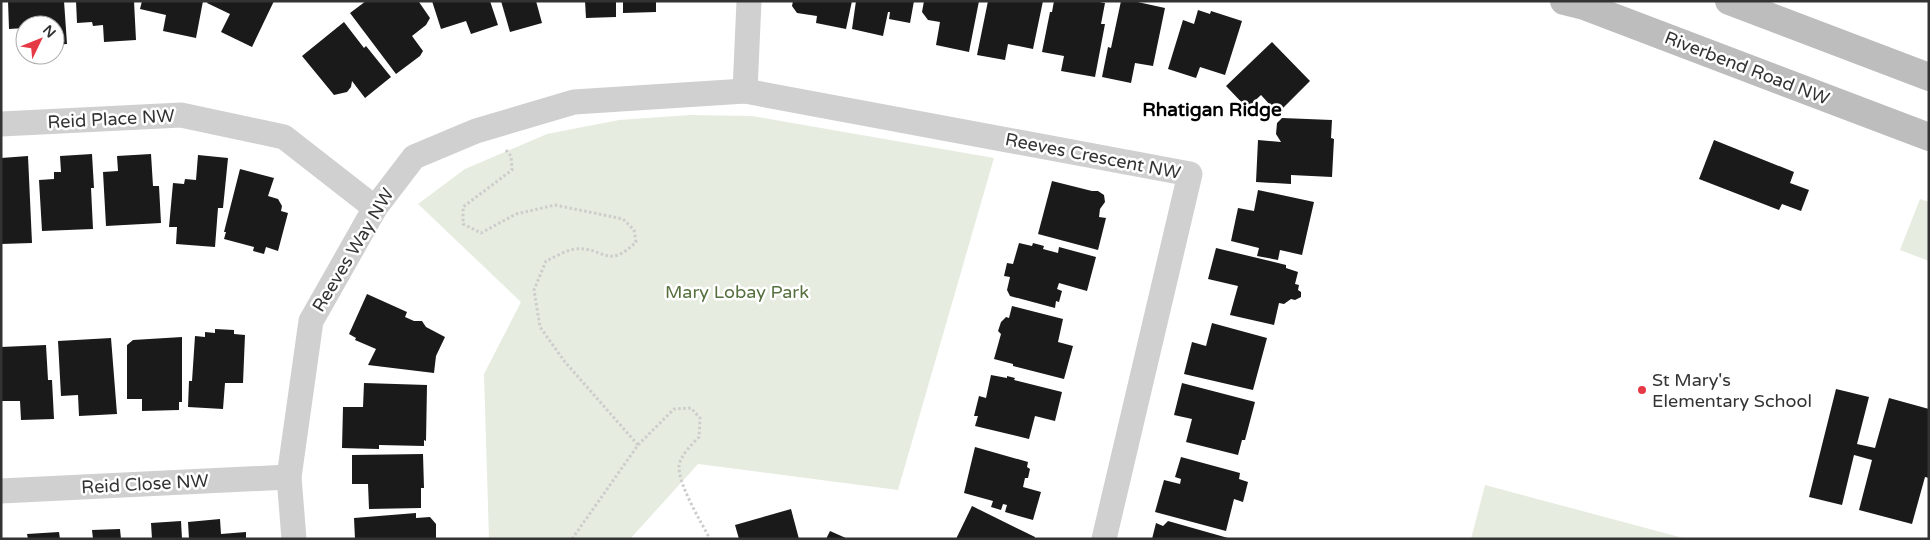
<svg xmlns="http://www.w3.org/2000/svg" width="1930" height="540" font-family="'Varela Round',sans-serif">
<rect width="100%" height="100%" fill="#fff"/>
<!-- green -->
<g fill="#e6ecdf">
<path d="M690,115L752,116L994,158L898,490L698,464L630,539H489L484,374L521,302L418,204L465,169L547,134L619,120Z"/>
<path d="M1920,199L1929,202V261L1900,250Z"/>
<path d="M1485,485L1687,539H1471Z"/>
</g>
<!-- building -->
<g fill="#1a1a1a">
<path d="M8,1H64L67,44L55,45V25H36L35,21H32V25H25V28L9,29Z"/>
<path d="M76,1H134L136,40L104,42L103,25L93,26L92,22L77,23Z"/>
<path d="M142,1H203L196,38L163,31L166,15L140,9Z"/>
<path d="M208,1H274L252,47L221,32L230,14L207,3Z"/>
<path d="M366,1H421L419,2L430,18L426,25L412,36L423,51L420,56L396,74L350,13Z"/>
<path d="M432,1H490L498,25L471,34L466,21L441,29Z"/>
<path d="M501,1H536L542,23L510,32Z"/>
<path d="M585,1H616V17L586,18Z"/>
<path d="M623,1H656V12L623,13Z"/>
<path d="M793,1H852L846,29L816,23L817,16L797,13L792,6Z"/>
<path d="M856,1H914L910,23L889,19L890,12H888L883,36L852,29Z"/>
<path d="M924,1H979L969,52L936,45L940,22L928,20L922,12Z"/>
<path d="M988,1H1043L1033,49L1008,44L1005,60L977,55Z"/>
<path d="M1054,1H1094L1105,3L1101,24H1105L1095,77L1061,71L1064,56L1042,52L1050,12H1052Z"/>
<path d="M1121,1H1133L1165,8L1153,66L1135,63L1131,83L1102,77L1108,47L1111,48Z"/>
<path d="M1198,10L1210,14L1211,11L1242,21L1225,75L1200,67L1196,78L1168,69L1183,20L1194,24Z"/>
<path d="M344,22L364,48L366,46L391,77L365,98L352,81L351,87L347,92L334,95L302,56Z"/>
<path d="M1272,42L1310,81L1282,109L1272,107L1261,95L1247,108L1226,86Z"/>
<path d="M1282,118L1332,120L1331,138L1334,139L1332,177L1291,175V184L1256,182L1258,140L1281,142L1276,134L1277,123Z"/>
<path d="M1714,140L1794,172L1790,183L1809,190L1801,211L1782,204L1779,210L1699,179Z"/>
<path d="M92,154L94,188H91L93,229L42,231L39,180L54,179V172H61L60,156Z"/>
<path d="M151,154L153,186H159L161,223L106,226L103,172L118,171L117,156Z"/>
<path d="M198,155L228,158L223,208H218L215,247L176,244L177,227H169L173,183L184,184L185,179L196,180Z"/>
<path d="M28,156L32,243L1,244V158Z"/>
<path d="M240,169L274,178L268,196L278,199L282,206L281,211L288,213L278,251L266,247L264,254L253,251L254,247L224,239L226,232H224Z"/>
<path d="M1052,181L1092,191H1098L1104,195L1105,202L1100,209L1099,217L1106,218L1098,250L1038,234Z"/>
<path d="M1258,190L1314,202L1302,255L1280,250L1278,260L1257,256L1259,248L1231,241L1238,208L1254,211Z"/>
<path d="M1019,243L1032,246L1033,243L1044,246L1043,249L1058,253L1059,247L1096,257L1087,291L1059,283L1057,289L1062,291L1059,302L1056,301L1055,308L1010,296L1007,290L1010,277L1004,276L1007,263L1013,264Z"/>
<path d="M1216,248L1286,265V268L1298,272L1295,284L1299,285L1298,290L1301,292V297L1295,300L1291,299L1284,304L1279,303L1274,325L1230,315L1238,286L1208,279Z"/>
<path d="M367,294L407,312L405,317L414,321H422L426,327L445,337L436,356L434,373L368,365L376,349L355,340L356,338L349,334Z"/>
<path d="M1012,306L1063,319L1058,342L1073,346L1064,379L1013,366V364L994,359L1001,334L998,331L1001,322L1006,317L1009,318Z"/>
<path d="M1212,323L1267,338L1253,390L1184,374L1192,342L1206,346Z"/>
<path d="M215,329L234,330V334L245,335L243,383H225L223,409L188,407L189,381H192L195,336L205,337V332L215,333Z"/>
<path d="M182,337V402H179V410L142,411V399H127V345L133,340Z"/>
<path d="M111,338L117,414L79,416L78,395L61,396L58,341Z"/>
<path d="M46,345L48,380H52L54,419L21,420L20,401H1V347Z"/>
<path d="M991,375L1007,378V376L1015,378L1014,380L1062,392L1055,421L1035,416L1029,439L975,426L978,416H974L979,396L986,398Z"/>
<path d="M364,383L427,385L426,441L424,440V446L379,445V449L342,448L343,407H363Z"/>
<path d="M1182,383L1255,402L1245,440H1242L1238,455L1186,442L1192,419L1174,415Z"/>
<path d="M1836,389L1869,397L1857,444L1875,448L1889,398L1929,409V478L1925,477L1912,524L1859,510L1872,460L1854,455L1842,505L1809,497Z"/>
<path d="M975,447L1028,462L1027,467L1030,469L1028,478H1025L1023,487L1041,492L1033,520L1005,512L1007,505L1003,504L1001,510L991,507L993,501L964,493Z"/>
<path d="M423,454L424,488H421V508L369,509L368,484H352V455Z"/>
<path d="M1181,457L1240,473L1239,479L1248,482L1243,502L1234,499L1226,531L1155,512L1164,480L1180,484L1181,479L1175,477Z"/>
<path d="M972,506L1035,537V539H956Z"/>
<path d="M791,509L799,539H739L735,525Z"/>
<path d="M416,513V518L430,517L436,524V539H355L354,518Z"/>
<path d="M220,519L221,534L246,532V539H189L188,522Z"/>
<path d="M181,521L182,539H152L151,523Z"/>
<path d="M1168,521L1228,538V539H1152L1156,523L1163,526Z"/>
<path d="M120,529L121,539H93L92,530Z"/>
<path d="M830,531L848,539H826Z"/>
<path d="M59,532L60,539H28L27,534Z"/>
</g>
<g fill="none" stroke-linecap="round" stroke-linejoin="round">
<!-- path -->
<g stroke="#cdcdcd" stroke-width="3" stroke-dasharray="2.5 2.5" stroke-linecap="butt">
<path d="M506,150L511,156L512,170L463,207V224L481,233L516,214L555,205L623,219L634,230L636,242C607,271 604,246 575,249C566,250 555,257 546,261L534,290L540,327L565,362L638,445"/>
<path d="M572,539L638,445L674,409L691,408L700,418L699,437C692,444 680,456 679,466C678,484 701,522 710,539"/>
</g>
<!-- minor -->
<g stroke="#d0d0d0" stroke-width="25">
<path d="M745,91L749,1"/>
<path d="M1,124L181,115L284,137L375,208"/>
<path d="M1,491L289,477"/>
<path d="M294,539L289,477L311,321L375,208L414,157L476,131L574,102L745,91L1190,174L1104,539"/>
</g>
<!-- secondary -->
<g stroke="#bdbdbd" stroke-width="28">
<path d="M1564,1L1584,6L1929,137"/>
<path d="M1729,1L1929,77"/>
</g>
</g>
<!-- markers -->
<circle fill="#e63946" stroke="#fff" stroke-width="2" cx="1642" cy="390" r="5"/>
<g text-anchor="middle" dominant-baseline="central" stroke-width="5" stroke-linejoin="round" paint-order="stroke">
<!-- street labels -->
<g font-size="18" fill="#333" stroke="#fff">
<text transform="translate(1747 68) rotate(21)">Riverbend Road NW</text>
<text transform="translate(111 119) rotate(-3)">Reid Place NW</text>
<text transform="translate(1093 156) rotate(11)">Reeves Crescent NW</text>
<text transform="translate(353 250) rotate(-59)">Reeves Way NW</text>
<text transform="translate(145 484) rotate(-3)">Reid Close NW</text>
</g>
<!-- park labels -->
<g font-size="18" fill="#56703f" stroke="#fff">
<text x="737" y="292">Mary Lobay Park</text>
</g>
<!-- poi labels -->
<g font-size="18" fill="#333" stroke="#fff" text-anchor="start">
<text x="1652" y="380">St Mary's<tspan x="1652" dy="21">Elementary School</tspan></text>
</g>
<!-- neighbourhood labels -->
<g font-size="19" font-weight="bold" fill="#000" stroke="#fff">
<text x="1212" y="110">Rhatigan Ridge</text>
</g>
</g>
<!-- border -->
<rect width="1930" height="540" fill="none" stroke="#333333" stroke-width="5"/>
<!-- north arrow -->
<g transform="translate(40 40) rotate(47)"><circle r="24" fill="#ffffff" stroke="#adadad"/>
<path d="M0-4L9 19L0 12L-9 19Z" fill="#e63946"/>
<text y="-8" font-size="14" font-weight="bold" text-anchor="middle" fill="#333333">N</text>
</g>
</svg>
